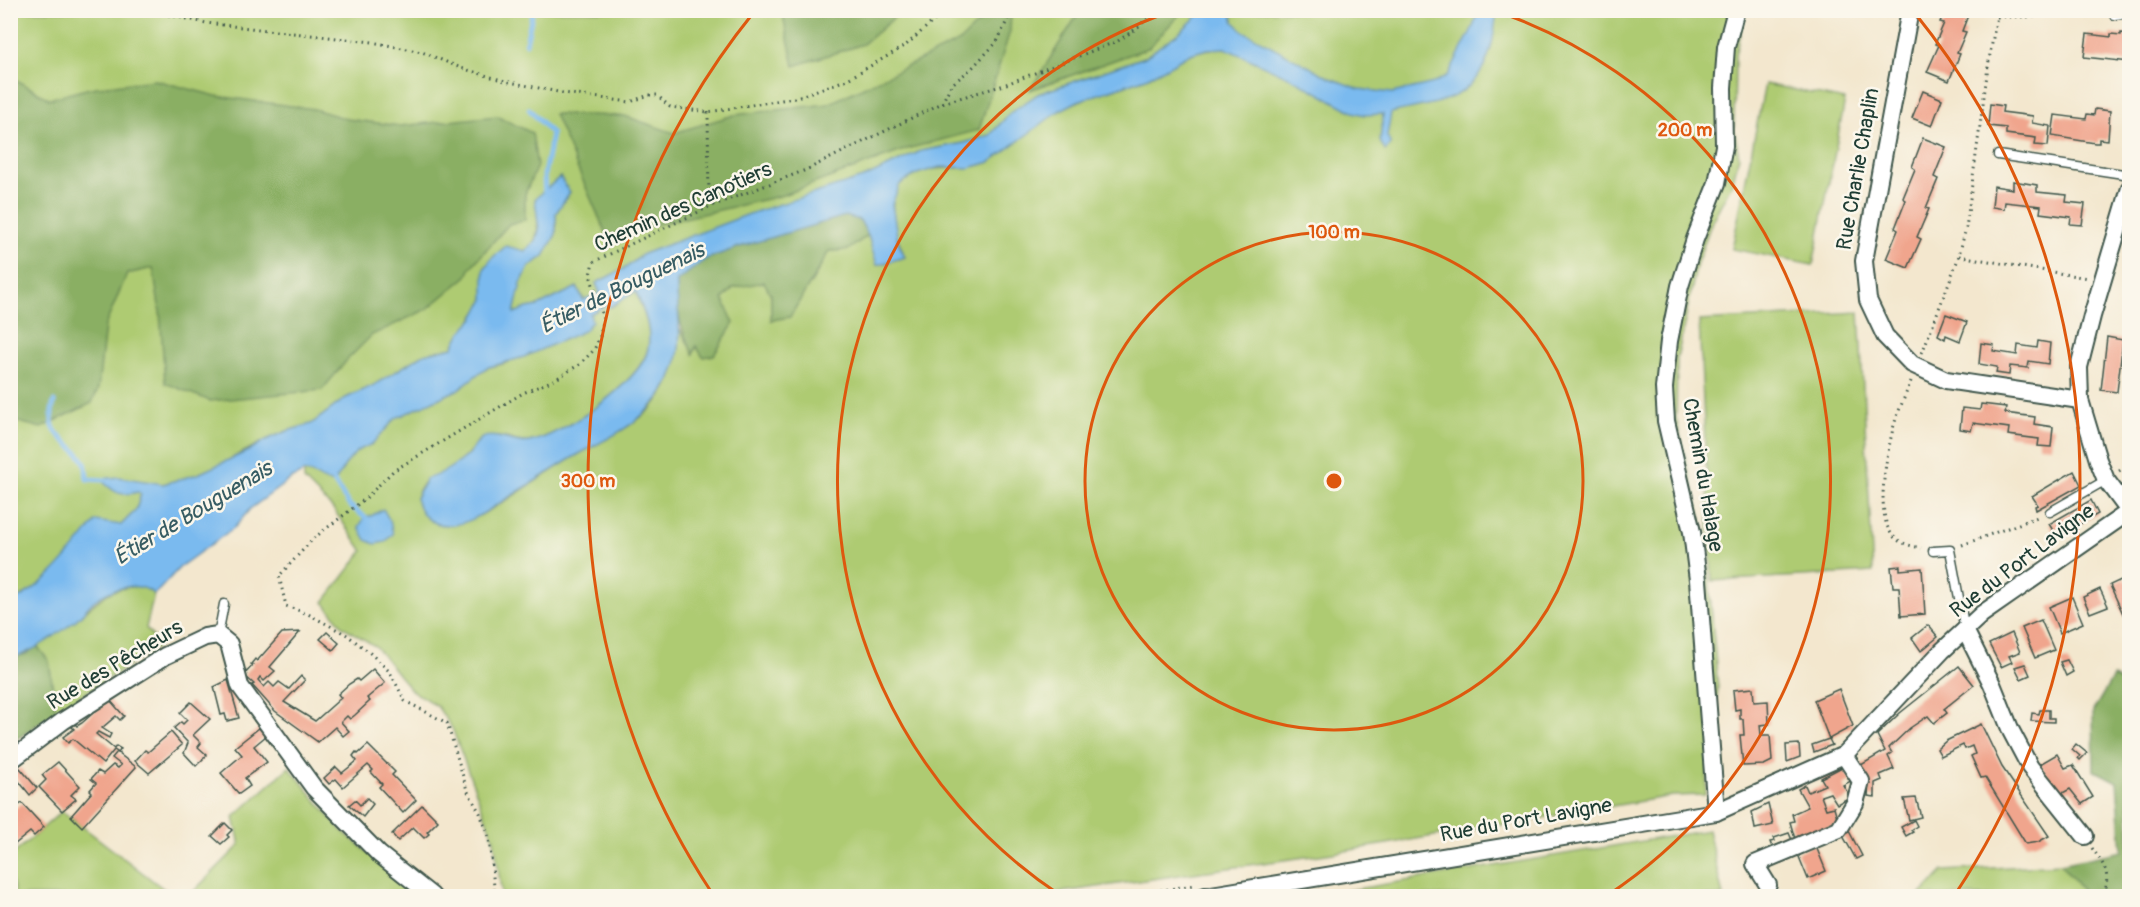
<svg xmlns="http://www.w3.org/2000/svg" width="2140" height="907" font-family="Pangolin,sans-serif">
<rect width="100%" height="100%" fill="#fbf7ec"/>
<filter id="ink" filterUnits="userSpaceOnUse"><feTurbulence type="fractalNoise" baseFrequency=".0167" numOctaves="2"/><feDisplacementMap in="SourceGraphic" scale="12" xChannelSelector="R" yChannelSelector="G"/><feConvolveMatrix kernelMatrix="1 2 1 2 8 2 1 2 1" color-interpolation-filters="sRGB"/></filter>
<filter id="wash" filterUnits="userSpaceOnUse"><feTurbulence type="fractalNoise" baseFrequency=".008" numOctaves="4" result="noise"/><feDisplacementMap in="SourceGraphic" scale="24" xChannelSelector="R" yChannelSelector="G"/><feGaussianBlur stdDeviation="1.35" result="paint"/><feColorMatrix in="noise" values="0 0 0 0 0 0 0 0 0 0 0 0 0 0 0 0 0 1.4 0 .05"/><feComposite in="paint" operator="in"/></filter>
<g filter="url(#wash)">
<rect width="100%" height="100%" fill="#f3e7ce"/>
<!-- green -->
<g fill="#aecb72" stroke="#668453" stroke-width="1.5">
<path d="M10,11H1203L1180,32L1145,57L1038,94L1010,113L990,135L964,143L921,151L866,177L643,254L627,267L596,283L600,293L584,300L577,287L538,306L527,308L514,313L520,283L529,267L544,256L556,234V213L570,192L560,177L535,199C545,253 528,249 485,268C484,278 486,289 484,298C480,314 461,331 453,347L424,354L374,385L346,398L311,424L287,431L266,440L219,465L198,474L163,484L144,482L138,492L141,494L136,510L121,525L110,524L44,583L11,602Z"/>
<path d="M1231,11H1745L1735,55L1734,130L1739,156L1732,184L1712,221L1697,263L1677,359L1676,418L1705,533L1718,689L1705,795L1672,796L1333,853L1035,896H502L494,840L452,728L437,706L411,690L375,646L342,626L324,602L363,551L334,510L304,480V472C315,473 323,480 334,483L345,465L357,451L372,444L396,418L457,390L486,368L503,364L543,348L590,314L608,304L611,307L636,291C642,312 652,325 648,348C642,382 560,437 528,442C519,443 510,438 501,437C494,436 486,438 479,440C469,455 455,467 439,475C435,477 429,478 425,481C420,485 419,492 416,498L447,525C455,524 463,523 470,520C506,504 538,478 572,458C599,442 637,426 657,402C674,380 679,356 680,329L693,353L723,299L733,288L764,281L771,295L772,320L812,282L829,251L848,250L868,235L877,265L905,257C897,239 884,198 901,183C927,160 961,174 989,162C996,159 1004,151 1010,146C1026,134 1042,121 1059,111C1086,95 1119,89 1148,77C1171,67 1189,49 1215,49L1234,22Z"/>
<path d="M1765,84L1845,100L1813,265L1732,249Z"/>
<path d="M1859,312L1873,572L1712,581L1699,321Z"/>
<path d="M138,586L148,589L154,594L146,628L160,646L56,712L49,662L37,646C49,638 63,631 73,622C98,602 103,589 138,586Z"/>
<path d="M289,767L339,828L419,896H189L240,845L234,817Z"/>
<path d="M62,811L173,896H15L13,883L11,881L10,857Z"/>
<path d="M1708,830L1723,896H1315Z"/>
<path d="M2061,864L2087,896H1919L1944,871Z"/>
</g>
<!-- forest -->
<g fill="#8aaf64" stroke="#54764c" stroke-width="1.5">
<path d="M782,11V10L902,11L863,44L794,66Z"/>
<path d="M991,11H1011L1010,31L979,130L907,149L780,196L607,236L554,114L625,116L674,133L734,115L828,104L960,41Z"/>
<path d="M1080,11V10L1183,11L1148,48L1030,90Z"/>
<path d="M10,76L49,99L90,88L155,80L216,96L314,109L347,119L400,126L497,116L532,133L537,166L525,194V220L509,224L471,267L467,276L427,309L372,335L348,359L322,390L210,401L165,383L160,312L153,268L127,274L105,326L98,389L92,403L41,428L11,420Z"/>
<path d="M845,216L860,220L868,235L848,250L829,251L790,317L771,320V295L764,282L733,288L723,299L734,323L714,355L703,357L696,346L693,354C679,325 676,313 677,281L706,259L739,247Z"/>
<path d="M37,646L49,661L56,712L11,743L10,658L26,654Z"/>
<path d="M2113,677L2129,685V896H2087L2061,864L2122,851L2117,782L2094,770L2093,711Z"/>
</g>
<!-- water -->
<g fill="#7abaef" stroke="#4c7c92" stroke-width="1.5">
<path d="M1203,11H1231L1234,22L1243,31L1330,78L1359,89L1392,93L1434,83L1448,75L1473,27L1478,11H1497C1495,24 1494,39 1490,51C1473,104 1435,102 1391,113L1387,136L1391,145L1385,151L1380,141L1383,114L1364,115L1353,112L1295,80L1225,48L1207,49L1190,54L1164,69L1146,78L1078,101L1059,111L990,162L969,168L940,167L917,174L900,184L892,204L898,241L905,257L877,265L868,235L860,220L845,216L739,247L706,259L677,281C676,318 687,344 670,380C663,395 652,407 639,418C619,435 594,445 572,458C550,471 528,486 506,499C488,510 470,525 448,525C430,525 420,514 416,498L426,479C443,474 456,465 469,454C475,448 476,440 484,437C499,433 514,445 529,442C561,436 642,382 648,349C652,326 643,312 636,291L610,307L607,305L590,314L592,321L584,331L524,357L486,368L457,390L396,418L372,444L357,451L345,465L334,483L323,480L311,473L304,472L291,479L250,509L235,527L181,566L158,591L154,594C137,579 110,589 94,601C86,608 80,618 71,624C53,638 33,652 11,658V602C48,585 70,553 96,521L121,525L136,510L141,494L138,492C119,498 113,491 100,479L119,477L163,484L198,474L248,451L266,440L287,431L311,424L346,398L374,385L424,354L453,347L461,332L474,318L484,299V269L492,258L506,246L525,251L536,241L539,230L535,199L560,177L570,192L556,213V234L544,256L529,267L521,283L514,313L527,308L538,306L577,287L583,300L600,293L596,283L627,267L643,254L752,213L866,177L921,151L964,143L990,135L1010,113L1038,94L1145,57L1180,32Z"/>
<path d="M383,509L390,521L393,534L385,542L375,544L366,540L359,527L365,516H371Z"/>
</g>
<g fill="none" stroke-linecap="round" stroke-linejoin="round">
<!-- stream -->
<g stroke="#7abaef" stroke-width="5">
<path d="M526,43L533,10"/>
<path d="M529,109L552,134L544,175L545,196"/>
<path d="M54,402C44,439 68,436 84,461C87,465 86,474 87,479L105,480"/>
<path d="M331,477L349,505L370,521"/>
</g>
</g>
<g id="blocks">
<!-- building -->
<g fill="#f0a58d">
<path d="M1945,10H1970L1962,31L1966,32L1957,53L1960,54L1949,81L1927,72L1939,45L1935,44L1944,23L1940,22Z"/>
<path d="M2121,33L2130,34V62L2084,57L2087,34L2111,37V34L2121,35Z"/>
<path d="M1923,91L1942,99L1932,126L1912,118Z"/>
<path d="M1990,104L2003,106L2002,112L2033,116L2032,123L2050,126L2048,146L2035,145L2036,138L2006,134V128L1988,126Z"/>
<path d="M2095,109L2110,111L2108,140L2099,139V143H2095L2052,136L2055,115L2086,119L2087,114L2094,115Z"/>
<path d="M1923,138L1946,147L1934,177L1938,179L1926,208L1929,209L1917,237L1921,239L1908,268L1886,259L1898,230L1895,228L1906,200L1903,198L1915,169L1912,167Z"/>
<path d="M2013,181L2037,185V192L2067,195L2066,202L2085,204L2082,225L2070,224L2071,217L2040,213L2041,206L2005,202L2004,209L1992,207L1994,186L2013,189Z"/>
<path d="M1946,314L1967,322L1960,341L1946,335L1945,339L1938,335Z"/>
<path d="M2107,337L2123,340L2117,392L2101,390Z"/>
<path d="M2038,341L2050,343L2048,364L2029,361L2028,368L2010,366L2009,375L1996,373L1997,367L1979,364L1981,343L1994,345L1993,351L2017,355L2018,345L2037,348Z"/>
<path d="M1981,404L2006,407L2005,413L2035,417L2034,424L2053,427L2051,447L2038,446L2039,439L2008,435L2009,428L1973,423L1971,431L1960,429L1962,408L1980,410Z"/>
<path d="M2074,471L2081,485L2036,510L2035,506L2038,505L2032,496Z"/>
<path d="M2091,500L2098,514L2057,537L2049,524Z"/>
<path d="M1900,566V570L1922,568L1925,614L1901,616L1899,587H1893L1891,567Z"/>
<path d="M2125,578L2126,581L2130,579V613L2124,616L2110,585Z"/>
<path d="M2100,589L2108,606L2090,613L2083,597Z"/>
<path d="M2072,597L2083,623L2060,633L2049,607Z"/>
<path d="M2041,620L2054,650L2035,658L2022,628Z"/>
<path d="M1928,625L1938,637L1921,651L1912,638Z"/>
<path d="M300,632L270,667L275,671L264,681L260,677L258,680L264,687L269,682L274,687L279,682L289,689L301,676L305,680L284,702L315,721L341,698L338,694L349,684L357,679L359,681L373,669L385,683L367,698L370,701L355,715L350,719L347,716L341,722L349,731L343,736L335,727L318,742L275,711L252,685L254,684L244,675L253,665L251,664L255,659L257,661L282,633Z"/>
<path d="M327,632L339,643L333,650L320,639Z"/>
<path d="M2012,633L2020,652L2009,656L2012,662L2001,667L1989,644Z"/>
<path d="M2067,660L2073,672L2066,676L2060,662Z"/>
<path d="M2025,664L2030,675L2021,679L2015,667Z"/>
<path d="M1959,666L1974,685L1944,709L1947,713L1934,723L1928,716L1910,728L1889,748L1892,753L1888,756L1894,769L1880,775L1882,780L1875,783V797L1868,796L1869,784H1871L1861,765L1885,751L1877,735L1900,713Z"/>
<path d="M228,680L239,718L227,721L225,714L221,715L214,687Z"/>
<path d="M1753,688L1754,702L1768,701L1769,724L1760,725L1761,735H1770L1772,761L1764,765L1743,766L1740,735H1744L1743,719H1740V709L1735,710L1733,690Z"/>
<path d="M1839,689L1853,726L1829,739L1814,700Z"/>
<path d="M109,699L124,716L120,720L116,716L102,728L111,734L109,738L98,732L96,734L114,749L116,746L121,749L118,753L136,767L82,827L71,816L92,792L90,790L96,783L91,779L98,771L103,774L113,765L118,768L121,765L112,758L117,752L114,750L103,764L73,739L68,743L63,737L74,729L72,727L75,724L77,726L82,723Z"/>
<path d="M191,702L210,719L193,735L201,743L198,747L207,755L196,766L184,753L188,743L174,728L181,722L183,724L187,720L180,713Z"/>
<path d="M2040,710H2049V718H2054V722L2031,721L2032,713L2039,714Z"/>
<path d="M1981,724L2002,767L2049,836L2038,842L2026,844L1985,777L1981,778L1971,756L1975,754L1972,746L1965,749L1963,745L1941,756L1937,749L1946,741Z"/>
<path d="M259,728L266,736L254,746L267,762L245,778L250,786L239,794L221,773L242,755L235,747Z"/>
<path d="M171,732L182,745L149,773L135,761L145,750L148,752Z"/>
<path d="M1829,739L1832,745L1814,752L1812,745Z"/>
<path d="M1799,744L1800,757L1787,762L1786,745Z"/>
<path d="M2076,744L2087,753L2080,760L2078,758L2080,756L2072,749Z"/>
<path d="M368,745L395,772L392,775L416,800L403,813L379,787L382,784L371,772L373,770L368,765L343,787L336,779L329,784L324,778L336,767L342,773L357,761L353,756L356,752L358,754Z"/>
<path d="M2057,754L2065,768L2073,765L2093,797L2082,804L2070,789L2059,795L2040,764Z"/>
<path d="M58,762L80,786L71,795L76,799L62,811L39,787L46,780L42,775Z"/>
<path d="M1842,767L1851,781L1843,785L1850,797L1837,804L1830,793L1821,796L1826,809L1834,807L1839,824L1795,839L1790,822L1794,821L1792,814L1808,807L1798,789L1805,785L1808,792L1825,785L1821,778Z"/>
<path d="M20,768L37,788L30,795L13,774Z"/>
<path d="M367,798L373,804L363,817L349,805L355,800L360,805Z"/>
<path d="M1916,798L1921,817L1909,820L1904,799Z"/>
<path d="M22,803L44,827L34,836L30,832L15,844L10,840L14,833L10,830V812Z"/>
<path d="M1768,804L1773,825L1755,829L1752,812Z"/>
<path d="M422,805L438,821L427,832L429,834L424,838L413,827L398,841L392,834Z"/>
<path d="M1914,820L1917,826L1911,830L1913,832L1906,836L1901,827Z"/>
<path d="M225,823L232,830L227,835L229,837L221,844L212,836Z"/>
<path d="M1849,831L1862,856L1856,859L1842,834Z"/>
<path d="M1789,833L1792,840L1772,847L1770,842L1775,841L1774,838Z"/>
<path d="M1815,844L1826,871L1808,879L1797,852Z"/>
</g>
</g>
</g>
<g filter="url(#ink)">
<use href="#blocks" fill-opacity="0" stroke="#3f564b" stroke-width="1.5"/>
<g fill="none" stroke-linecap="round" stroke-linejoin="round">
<!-- service casing -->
<g stroke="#3f564b" stroke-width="11">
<g id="service">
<path d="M2114,15L2130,13"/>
<path d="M1998,155L2130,175"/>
<path d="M2050,512L2106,480"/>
<path d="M1933,551L1950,550L1965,630"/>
<path d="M218,635L224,604"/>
</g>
</g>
<!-- minor casing -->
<g stroke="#3f564b" stroke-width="20">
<g id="minor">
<path d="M1910,10L1864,261L1868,300L1885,336L1912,364L1946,380L2080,400"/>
<path d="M2129,511L2106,480L2098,460L2080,400L2079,367L2092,316L2130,188"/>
<path d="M1965,630L1992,684L2011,731L2030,767L2085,836"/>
<path d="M10,761L63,721L165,656L205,637L218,635L229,644L240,686L314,788L379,854L432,896"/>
<path d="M1716,812L1698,580L1692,532L1666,421L1664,388L1669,341L1680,286L1695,239L1717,183L1724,146L1723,88L1726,47L1736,10"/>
<path d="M1768,885L1755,864L1839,829L1855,803L1861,781L1844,755"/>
<path d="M1205,896L1716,812L1844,755L1942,651L1982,614L2130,511"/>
</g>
</g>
<!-- path -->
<g stroke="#3f564b" stroke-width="3" stroke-dasharray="1.5 4.5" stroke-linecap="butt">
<path d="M145,10L206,23L372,42L422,52L461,68L505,81L563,93L630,102L649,95H657L670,107L708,112L794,98L846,80L905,46L946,10"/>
<path d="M1997,17L2103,16"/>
<path d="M942,103L951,85L972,68L997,42L1012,10"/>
<path d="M708,112L709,206"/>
<path d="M1959,256L2087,278"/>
<path d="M1922,353L1958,259L1966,228L1989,60L1998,10"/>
<path d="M1911,381C1905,397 1897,413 1893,429C1887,454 1873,518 1895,538C1902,544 1912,546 1921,548"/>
<path d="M2119,471L2130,464"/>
<path d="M1962,545L2040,516"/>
<path d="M2092,848C2106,868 2110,872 2104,896"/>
<path d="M495,896L489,838L480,813L467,790L447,723L405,701L390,672L369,652L347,635L308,614L286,606L279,576L314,538L366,498L393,471L523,393L556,379L580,364L594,350L600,336L603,317L590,275L593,262L709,207L806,170L942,103L1001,86L1118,41L1137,28L1156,10"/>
<path d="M1125,896L1194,885"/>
</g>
<!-- service -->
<use href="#service" stroke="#fff" stroke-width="8"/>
<!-- minor -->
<use href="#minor" stroke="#fff" stroke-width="16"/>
</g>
</g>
<!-- distance rings -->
<g fill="none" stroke="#de580e" stroke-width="3">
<circle cx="1334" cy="481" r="249"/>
<path d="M1060 895A497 497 0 0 1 1172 11M1496 11A497 497 0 0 1 1608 895"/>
<path d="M712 893A746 746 0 0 1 754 12M1914 12A746 746 0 0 1 1956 893"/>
</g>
<g text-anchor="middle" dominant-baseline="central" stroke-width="5" stroke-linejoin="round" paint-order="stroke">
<!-- street labels -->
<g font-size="21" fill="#1f3d34" stroke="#fbf7ec">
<text transform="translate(1858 169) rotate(-80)">Rue Charlie Chaplin</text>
<text transform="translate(683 207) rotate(-24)">Chemin des Canotiers</text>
<text transform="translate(1703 475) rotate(80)">Chemin du Halage</text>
<text transform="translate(2022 561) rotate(-37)">Rue du Port Lavigne</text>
<text transform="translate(115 665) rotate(-31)">Rue des Pêcheurs</text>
<text transform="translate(1526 820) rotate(-10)">Rue du Port Lavigne</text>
</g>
<!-- water labels -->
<g font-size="22" font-style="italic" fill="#365c63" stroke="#fbf7ec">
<text transform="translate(622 288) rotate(-26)">Étier de Bouguenais</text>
<text transform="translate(193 513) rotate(-31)">Étier de Bouguenais</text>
</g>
</g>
<circle cx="1334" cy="481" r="9" fill="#de580e" stroke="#fbf7ec" stroke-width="3"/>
<g font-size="18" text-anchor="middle" font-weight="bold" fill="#de580e" stroke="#fbf7ec" stroke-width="5" stroke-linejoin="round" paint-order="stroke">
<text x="1685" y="136">200 m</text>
<text x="1334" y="238">100 m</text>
<text x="588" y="487">300 m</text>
</g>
<!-- margin -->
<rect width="2140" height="907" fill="none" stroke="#fbf7ec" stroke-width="36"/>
</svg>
